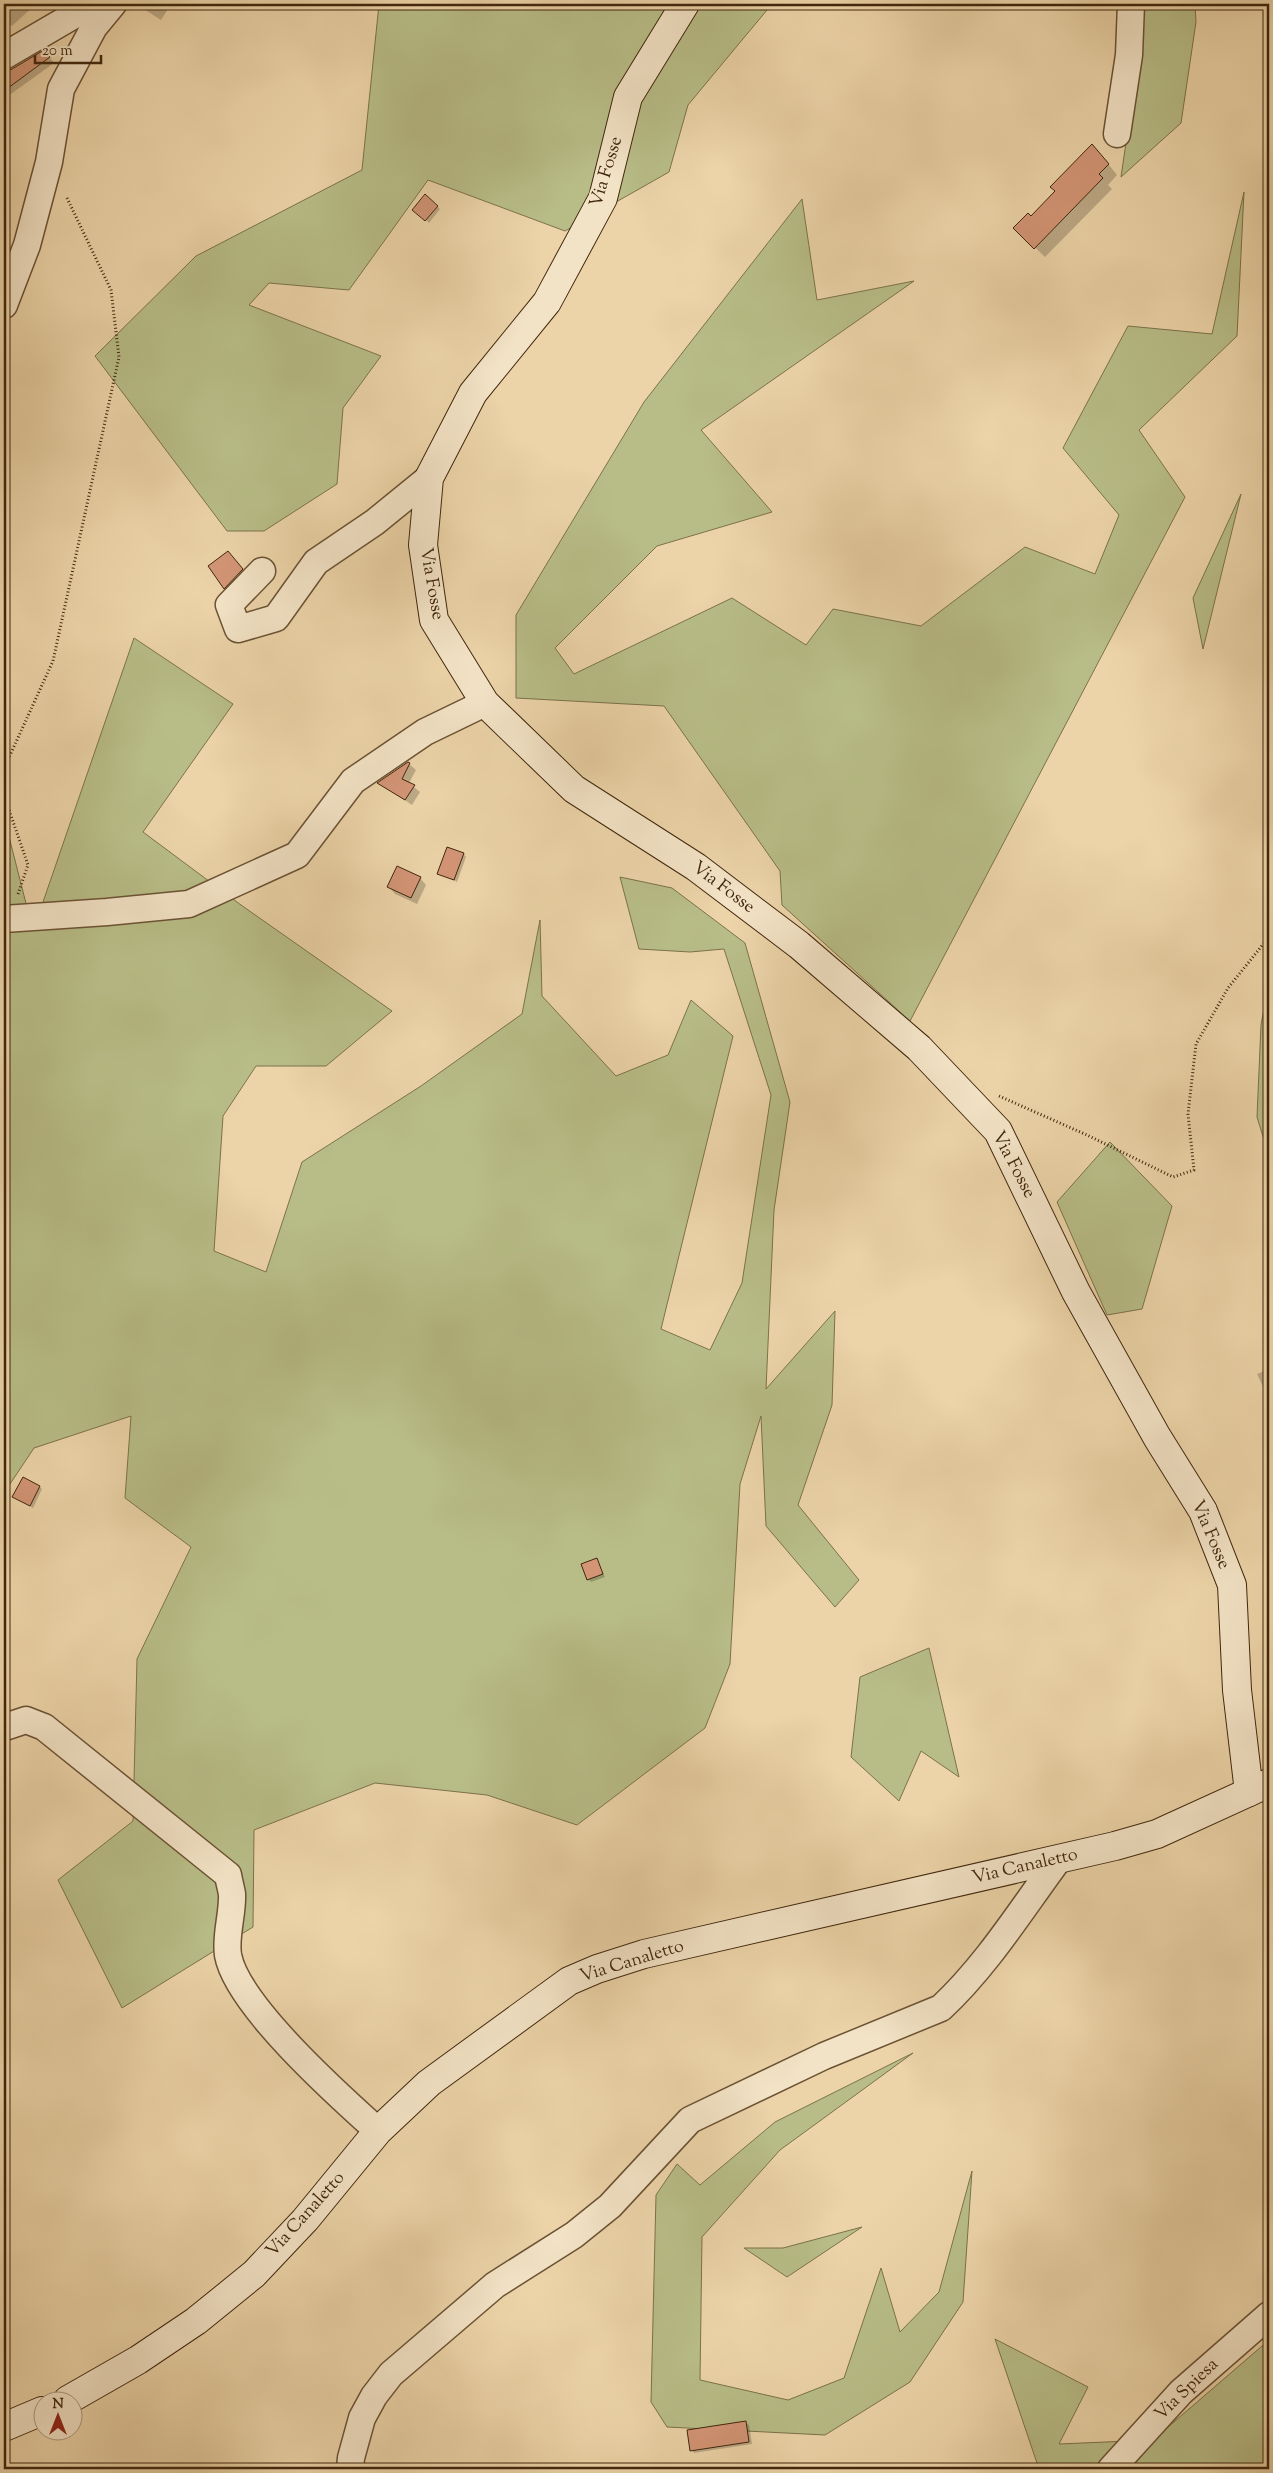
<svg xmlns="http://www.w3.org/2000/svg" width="1273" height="2473" font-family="'Sorts Mill Goudy',serif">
<rect width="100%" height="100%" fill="#ecd4a8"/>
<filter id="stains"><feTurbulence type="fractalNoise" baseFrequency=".004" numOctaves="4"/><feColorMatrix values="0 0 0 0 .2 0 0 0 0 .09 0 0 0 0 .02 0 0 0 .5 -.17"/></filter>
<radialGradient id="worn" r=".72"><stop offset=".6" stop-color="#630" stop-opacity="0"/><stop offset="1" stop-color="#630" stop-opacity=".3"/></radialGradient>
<!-- green -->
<g fill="#b8bd87" stroke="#7c724a">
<path d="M379,4H772L688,105L669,172L565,231L428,180L349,290L269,283L249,305L381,356L343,408L337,484L264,531H227L95,356L196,256L362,170Z"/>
<path d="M1137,4H1195L1196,22L1181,123L1121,177L1138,60Z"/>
<path d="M1244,192L1237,336L1139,430L1185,497L910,1021L782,905L780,871L664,706L516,698V615L644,402L802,199L817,300L914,281L701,430L772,512L657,546L555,648L574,674L732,598L806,645L833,609L921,626L1025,547L1095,574L1119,515L1063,448L1128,326L1212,334Z"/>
<path d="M1241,494L1203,649L1193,598Z"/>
<path d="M134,638L233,704L143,832L241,905L392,1011L326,1066H256L223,1116L214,1251L266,1272L302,1162L421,1086L522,1014L540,920L542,996L616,1076L668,1055L691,1000L733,1036L661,1329L710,1350L742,1283L771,1095L724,949L690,952L639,949L620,877L672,888L745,943L790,1102L774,1210L766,1389L835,1311L832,1405L798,1505L859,1580L835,1607L766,1526L761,1416L740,1484L730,1664L705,1728L577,1825L487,1795L375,1783L254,1830L253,1927L122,2008L58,1880L133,1821L137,1659L191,1547L125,1498L131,1416L34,1448L4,1493V817L33,931Z"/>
<path d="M1269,981V1156L1257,1117L1261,1025Z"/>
<path d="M1110,1142L1172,1206L1142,1309L1107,1315L1057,1202Z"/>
<path d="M929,1648L959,1777L921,1751L899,1801L851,1757L860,1677Z"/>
<path d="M913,2053L780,2150L702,2237L700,2380L788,2400L844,2378L881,2268L900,2332L939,2292L972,2171L963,2302L910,2382L825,2435L667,2427L651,2402L656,2195L677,2164L700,2185L775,2122Z"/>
<path d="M862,2227L787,2277L744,2248H783Z"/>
<path d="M995,2339L1088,2387L1059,2444L1153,2440L1269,2340V2469H1039Z"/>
</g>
<!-- shadow -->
<g fill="#0003">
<path d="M4,4H36L12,26L4,18Z"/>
<path d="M136,4H171L161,20Z"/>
<path d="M49,56L54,63L4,99V72Z"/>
<path d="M1101,155L1117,175L1108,185L1112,189L1045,257L1015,228L1031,218Z"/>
<path d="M425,196L440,209L429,223L414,209Z"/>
<path d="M234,559L249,576L231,594L225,588Z"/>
<path d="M409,764L416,770L409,783L420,792L412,805L379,783Z"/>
<path d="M464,854L466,857L457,882L439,873Z"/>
<path d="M420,878L426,885L417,904L395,894L389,887Z"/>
<path d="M1269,1369V1390L1265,1391L1257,1374Z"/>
<path d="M40,1487L42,1489L33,1508L14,1497Z"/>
<path d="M597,1560L605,1577L591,1582L588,1579Z"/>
<path d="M746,2423L749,2425L752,2444L694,2453L692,2450Z"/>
</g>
<!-- building -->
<g fill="#d39576" stroke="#40270d">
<path d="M44,50L50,57L4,91V71L12,69Z"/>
<path d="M1092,144L1109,164L1099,174L1103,178L1034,249L1013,228L1028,213L1031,216L1055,191L1050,187Z"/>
<path d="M425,194L438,206L425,221L412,210Z"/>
<path d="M228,551L243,569L224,589L208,566Z"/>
<path d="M408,762L410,763L402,779L415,785L405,800L377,783Z"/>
<path d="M447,847L464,853L454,880L437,874Z"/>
<path d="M397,866L421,877L411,898L387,887Z"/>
<path d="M23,1477L40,1486L30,1506L12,1497Z"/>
<path d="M597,1558L603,1574L587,1580L581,1564Z"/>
<path d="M746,2421L749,2442L690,2451L687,2430Z"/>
</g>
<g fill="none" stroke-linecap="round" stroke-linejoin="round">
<!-- street casing -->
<g stroke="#6b5234" stroke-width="29">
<g id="street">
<path d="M4,56L93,4"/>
<path d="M1117,134L1129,55L1131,4"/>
<path d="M4,305L27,245L49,162L61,89L94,27L113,4"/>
<path d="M262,571L229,605L238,629L276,618L316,562L375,522L429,478"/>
<path d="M4,919L107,912L189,904L297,855L353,781L425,732L485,703"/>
<path d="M5,1727L26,1720L44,1727L228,1875C229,1881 231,1888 232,1894C233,1914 225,1935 228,1955C237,2005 339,2096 378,2131"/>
<path d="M350,2469L351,2458L362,2418L374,2396L391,2374L495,2285L574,2235L610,2206L690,2120L824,2056L941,2008C987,1965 1021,1910 1058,1860"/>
<path d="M1111,2469L1181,2392L1269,2315"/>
</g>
</g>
<!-- secondary casing -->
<g stroke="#40270d" stroke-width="30">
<g id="secondary">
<path d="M685,4L628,97L603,198L547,302L473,393L429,478L423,545L434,620L485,703L574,789L696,867L799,945L919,1048L998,1131L1076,1292L1157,1437L1203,1511L1232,1585L1237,1690L1249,1792"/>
<path d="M68,2400L138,2360L196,2321L254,2274L305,2220L378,2131L429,2083L569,1981L597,1969L644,1954L1115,1846L1157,1834L1269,1783"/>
<path d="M4,2427L42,2411"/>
</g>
</g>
<!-- path -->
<g stroke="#40270d" stroke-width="3" stroke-dasharray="1 2.5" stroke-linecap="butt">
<path d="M18,894L28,865L7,804L6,764L53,661L119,357L111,290L66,196"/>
<path d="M999,1096L1087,1135L1173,1177L1194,1170L1188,1114L1196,1044L1228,988L1269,937"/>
</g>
<!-- street -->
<use href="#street" stroke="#f3e3c6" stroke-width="26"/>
<!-- secondary -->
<use href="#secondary" stroke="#f3e3c6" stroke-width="28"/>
</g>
<g text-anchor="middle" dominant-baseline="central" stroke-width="4" stroke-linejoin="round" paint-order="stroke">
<!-- street labels -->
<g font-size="18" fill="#40270d" stroke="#f3e3c6">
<text transform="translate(607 172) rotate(-73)">Via Fosse</text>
<text transform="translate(431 584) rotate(80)">Via Fosse</text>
<text transform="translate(723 888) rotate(37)">Via Fosse</text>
<text transform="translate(1013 1165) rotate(62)">Via Fosse</text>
<text transform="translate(1210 1535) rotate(67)">Via Fosse</text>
<text transform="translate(1025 1867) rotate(-13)">Via Canaletto</text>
<text transform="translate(632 1962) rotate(-17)">Via Canaletto</text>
<text transform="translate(306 2215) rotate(-48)">Via Canaletto</text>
<text transform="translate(1187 2390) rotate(-44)">Via Spiesa</text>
</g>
</g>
<!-- margin -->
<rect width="1273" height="2473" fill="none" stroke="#ecd4a8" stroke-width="20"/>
<rect x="5" y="5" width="1263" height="2463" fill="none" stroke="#40270d" stroke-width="2.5"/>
<rect x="10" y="10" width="1253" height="2453" fill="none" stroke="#40270d"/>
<!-- north arrow -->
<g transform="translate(58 2416)"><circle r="24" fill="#f3e3c6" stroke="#ab987c"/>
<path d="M0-4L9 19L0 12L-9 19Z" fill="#8f2418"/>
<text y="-8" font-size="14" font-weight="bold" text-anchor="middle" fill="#40270d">N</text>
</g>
<!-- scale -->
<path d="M35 55v8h66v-8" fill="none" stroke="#40270d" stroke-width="2.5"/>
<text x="42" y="55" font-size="15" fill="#40270d" stroke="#f3e3c6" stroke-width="4" paint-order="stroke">20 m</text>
<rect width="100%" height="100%" filter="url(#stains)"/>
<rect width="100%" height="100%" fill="url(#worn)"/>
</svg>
